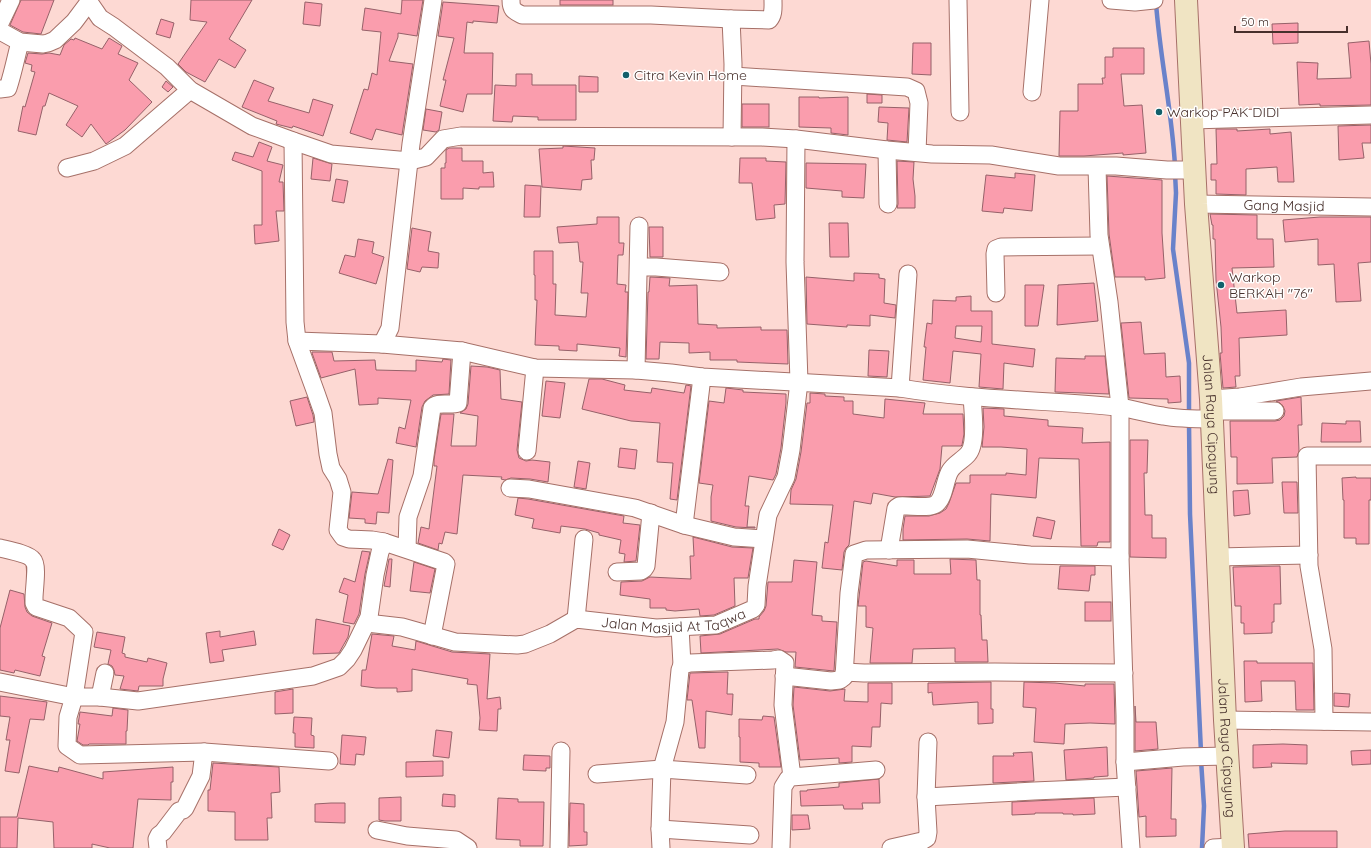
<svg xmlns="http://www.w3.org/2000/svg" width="1371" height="848" font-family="Quicksand,sans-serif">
<rect width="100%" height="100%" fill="#fdd9d3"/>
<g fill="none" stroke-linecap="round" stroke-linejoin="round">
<!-- stream -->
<g stroke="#6a82ca" stroke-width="4.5">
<path d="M1156,3C1160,58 1172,111 1175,166"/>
<path d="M1175,173L1176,193L1173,249L1189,363V415"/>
<path d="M1189,422L1190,514L1201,752"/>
<path d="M1201,760L1204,806L1202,848"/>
</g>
</g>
<!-- building -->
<g fill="#fa9dad" stroke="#966169" fill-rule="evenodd">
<path d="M21,0H54L41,34L23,32L10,25Z"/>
<path d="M191,0H252L229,39L246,50L235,68L219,59L205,82L186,72L178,64L207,22L190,20Z"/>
<path d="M402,0H423L417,36L398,33V37L389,61L413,64L402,135L376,129L372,140L350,133L364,89L368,90L372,73L377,75L381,32L362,30L365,8L401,14Z"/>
<rect x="560" y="0" width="53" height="5"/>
<path d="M305,2L322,4L320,26L303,24Z"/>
<path d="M443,2L499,6L497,23L473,21V23L467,22L464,53H493L492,94H467L463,112L440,106L446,80H443L454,38L438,36Z"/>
<path d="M161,19L174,23L170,38L156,34Z"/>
<path d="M1298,23V43L1273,44L1272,24Z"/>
<path d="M75,38L102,49L109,38L122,46L118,54L138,63L129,80L152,102L125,130L106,144L91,124L82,137L66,125L78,106L49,93L45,106H43L36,135L18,131L23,106L25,107L35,72L31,71L32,65L25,63L28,53L42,54L49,53L60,55L64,45L71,39L74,40Z"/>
<path d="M1369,41L1371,64V105L1320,106V104L1299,105L1297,62L1318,63L1317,79L1351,78L1348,43Z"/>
<path d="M913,43H931V75L912,74Z"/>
<path d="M1113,48H1144V74H1121L1124,106L1142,105L1146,153L1123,155V153L1084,156H1059L1060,111H1078V84H1103L1102,78H1105V57H1113Z"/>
<path d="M516,74H532V85H576V120H538V117L513,116L512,122L493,121L495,85L516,86Z"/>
<path d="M579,76L598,77V92H579Z"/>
<path d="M254,80L274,88L268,101L309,113L313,99L333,105L323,136L293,126L292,128L276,124L277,121L242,107Z"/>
<path d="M166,81L173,87L168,92L162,87Z"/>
<path d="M867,94L882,95V103H867Z"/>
<path d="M799,97H819V98L848,97V135L831,133V128L799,127Z"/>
<rect x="742" y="104" width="27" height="23"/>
<path d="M879,107L909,108L907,142L887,140L888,123L878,122Z"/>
<path d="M426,109L442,112L439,130L436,132L423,130Z"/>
<path d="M1371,125V143H1362L1364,158L1339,160L1338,126Z"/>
<path d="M1216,129H1237V131L1270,129V134L1291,132L1294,182H1278L1277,167L1246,169V195L1216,194V180H1211V164H1217Z"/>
<path d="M259,142L272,147L267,161L283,165L279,182H283L284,211H276L279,241L255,244L254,225H262V171L232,160L235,152L253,157Z"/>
<path d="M563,146L595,148L594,160H591L592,179L582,180L581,190L542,187L539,149L563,148Z"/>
<path d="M449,148H462V161H483V173L493,172L494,187H479V189L463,188V199H441V168H445V163H446V150Z"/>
<path d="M313,158L332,164L330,181L311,179Z"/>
<path d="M740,158H766V161L786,162L785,204L774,205L775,218L756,220L752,183H739Z"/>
<path d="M897,161L914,162L913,179L915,196V208H897L898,204Z"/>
<path d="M806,163L866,164L864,198L842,197V191L806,188Z"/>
<path d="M1015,173L1035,175L1032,211L1004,208L1003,213L982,211L986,175L1015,178Z"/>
<path d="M1107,176L1162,180V233L1165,278L1145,280V277H1115L1109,234Z"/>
<path d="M336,179L348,181L344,203L332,201Z"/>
<path d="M525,185L541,186L540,217H524Z"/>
<path d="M1210,214L1257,215V239H1273L1274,267L1232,268L1237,313L1286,310L1287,335L1239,338L1240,376H1235L1236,387L1223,388L1220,353H1222L1221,327L1216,280L1215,239H1213V225H1212Z"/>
<path d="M597,217H619V243H624L623,255H618L617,284L626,285L625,292H628L626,357L619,356L620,348L577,344V351L559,350V346L535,345L537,300H535V275H534V251H553V284H556L555,315L586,317L588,293H581L583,262H580L578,242L559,243L557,227L597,224Z"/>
<path d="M1320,217H1371V262L1358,263L1361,301L1336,302L1334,264L1318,265V239L1285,242L1283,220Z"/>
<path d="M829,223H848L849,257H830Z"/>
<path d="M649,227H663V257H650Z"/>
<path d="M412,228L431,232L428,251L439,253L438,268L422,267L420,272L407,269Z"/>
<path d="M358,239L374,242L372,253L384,257L376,284L339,273L345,255L355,257Z"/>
<path d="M854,273L879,274V278L885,279L884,303L896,305L895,318L870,315V326L847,325V327L807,324L806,277L854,281Z"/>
<path d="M650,277L670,278L669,286L697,285L698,324L717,325V328L761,327V330H787L788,364L737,362V360H710V352L689,353V343L660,342L659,359H646L648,292H649Z"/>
<path d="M1094,283L1098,321L1057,325L1058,285Z"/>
<path d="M1025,285H1044L1038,326H1025Z"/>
<path d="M971,296V311H992V344L1035,349L1033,367L1004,363L1003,389L979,387L981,354L953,351L950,383L923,380L926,347H924L927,323L932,324L933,300L956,301V297ZM956,326H982L981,342L955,338Z"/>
<path d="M1141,322L1144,354L1165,353L1166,377L1180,376L1181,402L1168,403V399L1129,398L1121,323Z"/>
<path d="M869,350L889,351L887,377L868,376Z"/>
<path d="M312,353V352H332L334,361L375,360L376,370L416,371V360L442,362L443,359L451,360L449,394L433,395L425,401L422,407L416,447L396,443L399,427L405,429L411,400L378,398V404L359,405L355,369L321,378Z"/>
<path d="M1085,356H1105L1109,394L1055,392L1056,358L1085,359Z"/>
<path d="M471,366L487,367L500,370L501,399L522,402L517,450L519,458L526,461L532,460L550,462L548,482L530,479L511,478L505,480L501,479L502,477L463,475L457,534L445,532L442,544L439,543L438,550L418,543L421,527L429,529L437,466H434V460L441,414H454L451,446H476L478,416L460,413L466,409L468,404Z"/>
<path d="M589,379H602L625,385L624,390L651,393L652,388L684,393L686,385L691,386L677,500L670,499L673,463L657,462L660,423L631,421L582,409Z"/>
<path d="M546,381L565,383L560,418L542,416Z"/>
<path d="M726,388L743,390V392L786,394V403L781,448L776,474L773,480L749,476L745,506H749L747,527H755V528L736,527L711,521V497L713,485L699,483L709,401L724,403Z"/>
<path d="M810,393L825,394V396L844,397V401H853V414L884,418L885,399L925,403L923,414H963L964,434L962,445L961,446H942L940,469L930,496L895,497L873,493L871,504L854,501L849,545L846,548L844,552L842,570L822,568L825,542L828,543L833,505L790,504L791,490L796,479L801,452L807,403H810Z"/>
<path d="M307,397L313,415L314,422L296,426L290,401Z"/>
<path d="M1301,397L1302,425H1298L1299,451L1297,457L1272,458L1273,483L1237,484V457H1231L1230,421H1275L1280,420L1284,416L1285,411L1283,406L1280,403L1276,401Z"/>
<path d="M983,408L1004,409V416L1048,420V426L1083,428L1082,443L1110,442V542H1098L1097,546H1081L1079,459L1039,458L1036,498L991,494L990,541L967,539L903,540V529L905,516H929L940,513L946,509L949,503L956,483H970V475H1006V473L1026,475L1027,449L1001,447H982L984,427Z"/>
<path d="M1346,421H1360L1361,442H1321L1322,423L1346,424Z"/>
<path d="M1130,440H1148L1147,473H1144L1145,515H1152V538H1166V558L1130,557Z"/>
<path d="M620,448L637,450L635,469L618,467Z"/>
<path d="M388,459L393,460L389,513L377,512L376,524L365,523V519L349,518L352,492L378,494Z"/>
<path d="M578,461L590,463L586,489L574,487Z"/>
<path d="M1356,477V478H1371V500H1369V544H1356V538H1344V500H1343L1342,478Z"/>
<path d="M1282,482H1297L1298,513H1284Z"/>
<path d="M1248,490L1250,514L1234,516L1233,491Z"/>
<path d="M518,498L528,499L624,516L623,523L640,525L636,561L624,562L625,554L619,553L621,540L599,535V533L585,529L561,526L560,533L532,528L534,519L515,515Z"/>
<path d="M1037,517L1055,521L1051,539L1033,536Z"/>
<path d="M279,529L290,535L283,550L272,545Z"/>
<path d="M693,537L732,547L753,548L748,578H734L735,606L714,615L700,616L699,609L675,611L666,610V608H650V599L620,595L621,582L642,581L650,577L691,579L690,556H694Z"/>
<path d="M362,551L370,552L365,574L359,614L354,624L343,622L348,595L339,592L344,578L355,582Z"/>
<path d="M389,559H392L390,587L384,586Z"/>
<path d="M950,559L976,560L977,580H980V615H981L982,640H987L988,662H955V648L913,649L912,663H870L873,628L866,627V606H858L863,562L866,561L897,566V560H914V574H951Z"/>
<path d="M794,560L817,562L812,615L822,616V621L837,622L834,671L795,667L796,652H786L778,649L701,653L700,636L720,634L755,619H759V617L764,611L766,606L768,582H792Z"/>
<path d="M414,562L435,569L430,593L410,591Z"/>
<path d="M1060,566H1095V575H1091L1089,591L1058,589Z"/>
<path d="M1280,566L1281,604H1274V622H1272V633L1244,634V623H1241V606H1235L1233,567Z"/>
<path d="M10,590L24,594L25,607L27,612L32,616L52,623L42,656L45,657L40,676L15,670L14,673L0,670V628Z"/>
<rect x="1085" y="602" width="26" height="19"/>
<path d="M316,619L350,626L348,637L339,653L313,654Z"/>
<path d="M220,631V637L254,631L256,645L222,650L224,661L210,663L206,633Z"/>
<path d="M97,632L125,637L122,653L125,654V657L147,662L148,658L167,663L163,679V686H139L138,691L120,689L124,676L115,675L114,670L112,666L108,664L111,650L94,647Z"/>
<path d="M372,634L394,636L392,646L415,650L416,641L452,652L490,654L487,699L500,697L501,709H498L497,731L479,730L480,718L477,685L467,684L468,679L412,669V691L397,692V688H376L361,686L362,670H366Z"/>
<path d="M1244,661H1257V663H1313L1314,710H1296L1295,681H1261L1262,701L1245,702Z"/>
<path d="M728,672L727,694H733L732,715L706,711L705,748H699L692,700H687L690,673Z"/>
<path d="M991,682V709H993V723L978,724V702L933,705L932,692L928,693V683Z"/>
<path d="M1024,682L1055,683L1085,686V684H1114L1115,724L1090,723L1065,724L1064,744L1034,742L1036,708L1023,707Z"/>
<path d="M868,683H892V704L881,703L880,727H872L871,747L852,746V762L839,763V758L800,760L793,705L794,687L830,691L845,689L844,701L868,702Z"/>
<path d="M293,689V713L275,714V692Z"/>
<path d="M1334,693L1350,694L1349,707L1334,706Z"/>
<path d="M0,696L47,702L44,720L30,719L19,773L5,771L10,740H6L10,717L0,716Z"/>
<path d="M1135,706L1136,722H1156L1158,749L1135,751Z"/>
<path d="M113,708L128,710L127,731H126V744H89L88,745H83L77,741L80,724H78L80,712L112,716Z"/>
<path d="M763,716L774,717L781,767H759V763L740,762V737H739V719L762,720Z"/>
<path d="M294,717L312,718L311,735L314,736V748L295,747V733H293Z"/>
<path d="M436,730L452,732L449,758L433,756Z"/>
<path d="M342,735L366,737L364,755L356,754L355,765L340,764Z"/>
<path d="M1283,744L1307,745V764L1271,763L1272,767L1253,768V745Z"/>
<path d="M1107,747L1108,776L1094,777V778L1066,780L1064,750Z"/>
<path d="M1371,750V764L1352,765L1351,751Z"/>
<path d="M1032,752L1034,781L993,783V756H1014L1013,753Z"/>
<path d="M524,755L550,756V768H546V771L523,770Z"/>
<path d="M443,761V776L406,777V762Z"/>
<path d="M213,763L279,767L280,792L271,793L272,818H267L268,840H235V812L208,811V790H210Z"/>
<path d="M29,766L58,772L59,767L103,779V772L173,767V782H171V800L138,799L133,848H110L92,844V848H54L53,822L18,818L17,848H0V817H17Z"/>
<path d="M1172,768L1171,819H1176V836L1146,837V816L1139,817L1136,771Z"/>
<path d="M879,779L880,803H862L863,809H844L843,805L801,806L800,791H807V790L839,787V783Z"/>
<path d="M443,794L455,795V807L442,806Z"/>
<path d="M401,797V821H385L379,820V798Z"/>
<path d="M498,798L518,799V802H544L543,846H520V840L496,839Z"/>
<path d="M1094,798L1095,814L1073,815V814H1063V813H1035V814L1012,815V802Z"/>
<path d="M331,803H345V823L315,822V804Z"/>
<path d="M570,803L584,804V832H587V845L569,846Z"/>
<path d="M792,815H808L810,829L792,830Z"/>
<path d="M1285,831H1337V848H1249L1248,834Z"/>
</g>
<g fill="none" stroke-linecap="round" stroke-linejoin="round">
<!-- street casing -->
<g stroke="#a67068" stroke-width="19">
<g id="street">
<path d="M511,0C511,10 514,11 522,15H651L731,19"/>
<path d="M958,0L960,112"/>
<path d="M1111,0L1135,2L1154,0"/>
<path d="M0,23L11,0"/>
<path d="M0,29V31L20,42L43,44L48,43L55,40L74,22L89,2L100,18L114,27L167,67L190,90L252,126L293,141L331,154L410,161L426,157L443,139L461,136L762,137L796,139L887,150L932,154L991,155L1059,166H1116L1167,170H1195"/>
<path d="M733,76L907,87L916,91L919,103L917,152"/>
<path d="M0,89L8,88C13,73 16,57 20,42"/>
<path d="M1032,92L1040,0"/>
<path d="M1191,120L1371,115"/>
<path d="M732,137L733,64L731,19L769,20C774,15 773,7 773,0"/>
<path d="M293,141L295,322L297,341L316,393L323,413L328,454L331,468L338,479L342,492L338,530L343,537L349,539L372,540L384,542L444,562L446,564L432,636"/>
<path d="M887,150L888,204"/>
<path d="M1097,167L1099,235L1109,302L1120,407V557L1125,716V762L1131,848"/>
<path d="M67,168L94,161L125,146L190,90"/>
<path id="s1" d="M1196,204L1371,207"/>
<path d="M639,267H656L720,272"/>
<path d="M996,293L995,254L996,249L1001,247L1100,246"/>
<path d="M297,341L382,344L462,351L535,368L636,370L671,373L702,377L900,388C972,400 1046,400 1118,407C1134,409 1148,414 1163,416C1179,419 1196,419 1212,419"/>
<path d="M382,344L390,328L411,144L433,0"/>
<path d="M636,370L639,226"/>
<path d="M900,388L908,274"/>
<path d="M1211,399L1240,397L1301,387L1371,381"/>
<path d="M1212,411H1275"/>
<path d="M527,451L535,368"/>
<path d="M510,488L529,489L635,508L684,525L734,537L764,539"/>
<path d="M684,525L702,377"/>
<path d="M0,548C8,550 29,554 33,560C38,565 34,590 34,598V603L36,607L69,618L84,632L74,697H100L138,701L313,676L339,667L347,659L353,650L369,617L375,575L380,552L384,542"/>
<path d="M407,549L408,517L422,476L432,408C437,401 450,406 458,403L462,351"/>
<path d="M889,550L896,508L899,506C908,505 929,509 936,504C944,499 945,479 950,471C954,464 963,460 968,454C977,444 973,411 972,397"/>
<path d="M1218,557L1309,555"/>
<path d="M617,572L641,571L644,569L646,566L651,513"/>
<path d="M576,619L584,539"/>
<path id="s2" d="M367,623L402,627L455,642L517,645L525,644L550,634L576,619L656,628L716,625L753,609L756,605L757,586L768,515L786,477L791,450L799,382L795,262L796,139"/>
<path d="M680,627L682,665"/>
<path d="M844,672L864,673L995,672L1124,673"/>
<path d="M784,676L831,681L840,680L844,677L849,593L854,554L866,550L967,549L1030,555L1120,557"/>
<path d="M0,682L74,697L68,717L67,746L80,755L204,752L329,761"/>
<path d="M100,697L105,673"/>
<path d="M1225,720L1371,722"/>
<path d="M1324,721L1323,649L1309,566L1307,456H1371"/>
<path d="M1125,762L1183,757L1227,756"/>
<path d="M597,774L662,769L747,775"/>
<path d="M926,797L1034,791L1127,787"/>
<path d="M660,829L750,835"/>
<path d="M377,830L407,836L456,840L468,848"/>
<path d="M158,848L157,839L159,835L163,832L179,811L183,810L185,808L201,776L204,752"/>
<path d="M559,848L561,751"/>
<path d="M661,848L660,829L662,769L675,722L680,670L682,665L690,663L773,660L779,659L785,663L783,705L792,777"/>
<path d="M781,848L783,787L788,779L792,777L876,770"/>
<path d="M891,848L922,841L927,838L928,832L926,797L928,742"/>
<path d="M1213,848L1232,847"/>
</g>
</g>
<!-- secondary casing -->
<g stroke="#a67068" stroke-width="24">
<g id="secondary">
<path id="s3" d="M1186,0L1196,204L1211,399L1225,720L1233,848"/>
</g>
</g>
<!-- street -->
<use href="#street" stroke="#fff" stroke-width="17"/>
<!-- secondary -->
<use href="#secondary" stroke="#f0e4c3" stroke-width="22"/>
</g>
<!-- markers -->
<g fill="#12606b" stroke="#fff" stroke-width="1.5">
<circle cx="626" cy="75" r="4"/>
<circle cx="1159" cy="112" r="4"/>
<circle cx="1221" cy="285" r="4"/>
</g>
<g text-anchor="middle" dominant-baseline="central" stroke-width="3" stroke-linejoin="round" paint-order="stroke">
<!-- poi labels -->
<g font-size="14" fill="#47302c" stroke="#fff" text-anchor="start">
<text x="634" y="75">Citra Kevin Home</text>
<text x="1167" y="112">Warkop PAK DIDI</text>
<text x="1229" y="277">Warkop<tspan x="1229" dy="16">BERKAH "76"</tspan></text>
</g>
<!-- street labels -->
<g font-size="14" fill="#47302c" stroke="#fff">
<text stroke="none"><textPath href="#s1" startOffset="88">Gang Masjid</textPath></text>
<text stroke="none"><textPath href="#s3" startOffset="425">Jalan Raya Cipayung</textPath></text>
<text stroke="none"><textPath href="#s2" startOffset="316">Jalan Masjid At Taqwa</textPath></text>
<text stroke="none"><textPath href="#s3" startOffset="749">Jalan Raya Cipayung</textPath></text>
</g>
</g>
<!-- scale -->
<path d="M1235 26v6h112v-6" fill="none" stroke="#47302c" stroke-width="2"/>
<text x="1241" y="26" font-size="12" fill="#47302c" stroke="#ffffff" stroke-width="3" paint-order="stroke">50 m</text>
</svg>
